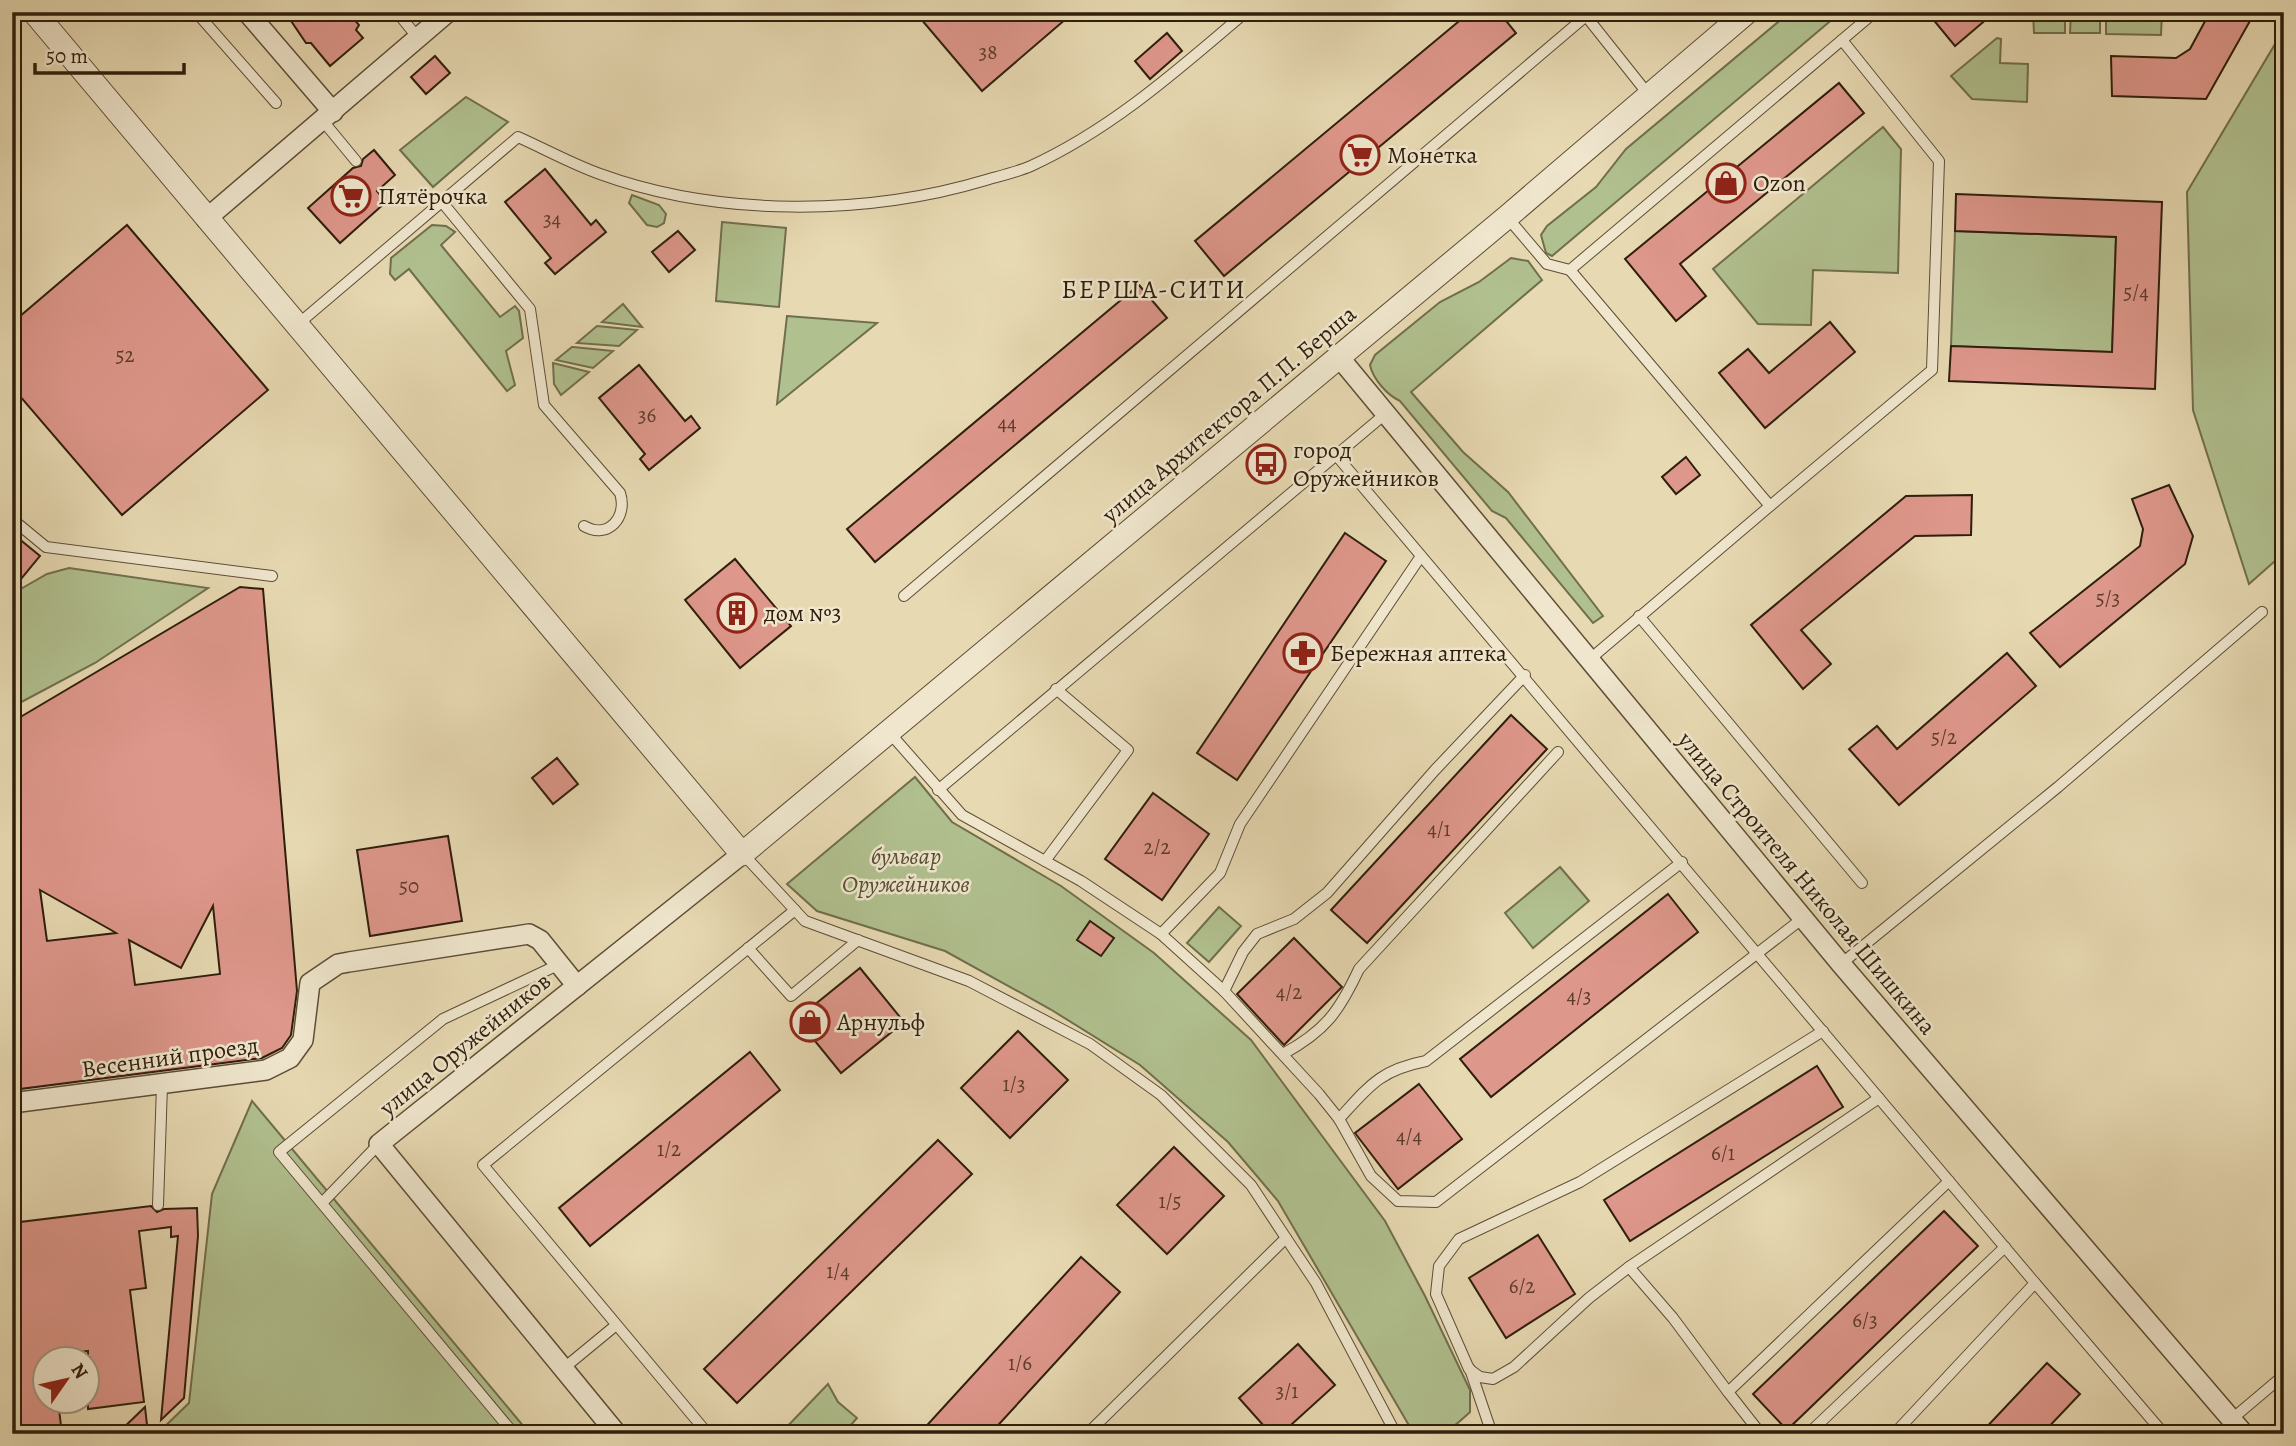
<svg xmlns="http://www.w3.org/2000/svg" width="2296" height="1446" font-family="Alegreya,serif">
<rect width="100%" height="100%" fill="#e7d9b2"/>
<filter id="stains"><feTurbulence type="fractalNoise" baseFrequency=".00286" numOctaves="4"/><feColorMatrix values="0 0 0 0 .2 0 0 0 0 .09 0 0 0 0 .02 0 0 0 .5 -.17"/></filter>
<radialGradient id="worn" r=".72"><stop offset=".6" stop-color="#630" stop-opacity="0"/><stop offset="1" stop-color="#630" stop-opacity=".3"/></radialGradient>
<!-- green -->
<g fill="#b1c08f" stroke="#706f4d" stroke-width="2">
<path d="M1790,12H1841L1552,256L1546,253L1541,235L1547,226L1596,187L1626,149Z"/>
<path d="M2033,12H2065V33H2034Z"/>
<path d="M2071,12H2100V33H2070Z"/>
<path d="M2106,12H2162L2161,35L2106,34Z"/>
<path d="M2284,29V553L2249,584L2193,410L2187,192Z"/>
<path d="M1997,38L2001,39L2000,63L2028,64L2027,102L1972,99L1951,76Z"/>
<path d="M466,97L508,122L433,187L400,150Z"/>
<path d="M1883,127L1901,149L1898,273L1813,270L1811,325L1758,324L1713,269Z"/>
<path d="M632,195L659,205L666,214L664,223L657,227L647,225L629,203Z"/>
<path d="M722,222L786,228L779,307L716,301Z"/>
<path d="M432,225L446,226L455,232L441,245L500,317L515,306L519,311L523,338L506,351L515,385L507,391L409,269L395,280L390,274L391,258Z"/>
<path d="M1955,231L2116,237L2112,352L1951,346Z"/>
<path d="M1511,258L1528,261L1542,280L1411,392L1463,452L1508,492L1603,616L1593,623L1506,518L1492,511L1400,401C1387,395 1373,379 1370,365L1375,355L1440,302L1479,282Z"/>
<path d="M623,304L642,327L602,322Z"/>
<path d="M787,316L877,323L777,404Z"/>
<path d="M597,326L637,330L619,346L577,343Z"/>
<path d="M572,347H573L613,351L593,368L556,360Z"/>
<path d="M553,363L589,372L561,395L554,384Z"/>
<path d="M69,568L208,588L95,663L12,707V594L47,574Z"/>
<path d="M915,777L952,822L1061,886L1154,953L1251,1040L1385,1221L1425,1296L1470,1390V1412C1447,1433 1446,1434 1414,1434L1278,1201L1228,1142L1140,1065L1050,1009L945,951L817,911L787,884Z"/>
<path d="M1560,867L1589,901L1533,948L1505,913Z"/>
<path d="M1219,907L1241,926L1209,962L1187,943Z"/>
<path d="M252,1101L530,1434H157L189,1403L212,1194Z"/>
<path d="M828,1384L838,1402L857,1418L843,1434H780Z"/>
</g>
<!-- building -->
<g fill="#de978b" stroke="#2f1e0b" stroke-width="2" fill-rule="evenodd">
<path d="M285,12H348L359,25L356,30L363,38L330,66L311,43H306Z"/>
<path d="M915,12H1074L982,91Z"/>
<path d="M1470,12H1499L1516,33L1224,276L1195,241Z"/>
<path d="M1927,12H1995L1955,46Z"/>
<path d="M2210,12H2255L2206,99L2112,96L2111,56L2176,58L2190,49Z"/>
<path d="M1167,33L1182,51L1150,79L1135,61Z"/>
<path d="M435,56L450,73L426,94L411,77Z"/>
<path d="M1839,83L1864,113L1680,264L1706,296L1676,321L1625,259Z"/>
<path d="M374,150L395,175L377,191L386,202L340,243L308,208L353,168L361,166L363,159Z"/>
<path d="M545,169L591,225L596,220L606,232L555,274L545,263L551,258L505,202Z"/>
<path d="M1956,194L2162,202L2155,389L1949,381L1951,346L2112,352L2116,237L1955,231Z"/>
<path d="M127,225L268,390L122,515L12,387V323Z"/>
<path d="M678,231L695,250L669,272L652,252Z"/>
<path d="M1139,285L1167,318L875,562L847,529Z"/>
<path d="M1830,322L1855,352L1765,428L1719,373L1748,349L1769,373Z"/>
<path d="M639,365L685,421L691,416L700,428L649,470L640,459L645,454L599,398Z"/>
<path d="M1686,457L1700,475L1676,494L1662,477Z"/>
<path d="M2169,485L2193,536L2185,564L2060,667L2030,633L2140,546L2143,529L2132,499Z"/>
<path d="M1972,495L1971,535L1915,536L1801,630L1831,664L1803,689L1751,625L1906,496Z"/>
<path d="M12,533L40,556L12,590Z"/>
<path d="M1345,533L1386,561L1237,780L1197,753Z"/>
<path d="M735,559L791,626L740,668L685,600Z"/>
<path d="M240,587L263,589L297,991L291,1035L282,1048L262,1058L12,1090V828L20,832L15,768L12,769V722ZM40,890L111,930L116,933L47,941ZM213,906L220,974L135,985L129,940L181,968Z"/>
<path d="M2007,653L2036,686L1899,805L1849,749L1877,726L1897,749Z"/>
<path d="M1511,715L1547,749L1367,943L1331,910Z"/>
<path d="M557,758L578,784L553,804L532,778Z"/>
<path d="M1153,793L1209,834L1162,900L1105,859Z"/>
<path d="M448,836L462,921L370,936L357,850Z"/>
<path d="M1668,894L1698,932L1491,1097L1460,1059Z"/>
<path d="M1090,921L1114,938L1101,956L1077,940Z"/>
<path d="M1294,938L1342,987L1284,1045L1237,994Z"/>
<path d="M860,968L904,1022L841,1073L797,1019Z"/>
<path d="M1018,1031L1068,1080L1010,1138L961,1088Z"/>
<path d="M750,1052L780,1090L590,1246L559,1208Z"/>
<path d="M1817,1066L1843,1107L1630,1241L1604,1200Z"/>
<path d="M1419,1084L1462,1139L1398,1189L1355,1133Z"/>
<path d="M938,1140L972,1174L737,1403L704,1369Z"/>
<path d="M1174,1147L1224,1196L1167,1254L1117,1205Z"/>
<path d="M151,1206L157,1212L164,1209L197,1208L198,1236L184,1398L161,1420L178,1236L171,1237V1227L139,1231L146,1288L130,1290L144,1402L88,1409V1351L46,1357V1401H58L62,1434H12V1223Z"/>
<path d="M1944,1211L1978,1246L1787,1430L1753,1394Z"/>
<path d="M1538,1235L1575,1294L1506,1338L1469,1278Z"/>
<path d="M1081,1257L1120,1292L990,1434H919Z"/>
<path d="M1298,1344L1335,1385L1281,1434H1271L1239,1398Z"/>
<path d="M2047,1363L2080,1394L2042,1434H1980Z"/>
<path d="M145,1407L148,1434H117Z"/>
</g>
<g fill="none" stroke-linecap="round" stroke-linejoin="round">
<!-- service casing -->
<g stroke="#5d4d35" stroke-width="12">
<g id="service">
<path d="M196,12L276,103"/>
<path d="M397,12L418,38"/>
<path d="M1590,13L1586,16L1648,94"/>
<path d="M323,121L356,161"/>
<path d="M442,202L530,309L544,405L620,493C628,517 608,540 584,526"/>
<path d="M1507,217L1547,264L1570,270L1875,12"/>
<path d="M1570,270L1770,506L1932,370L1939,161L1842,40"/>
<path d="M297,325L518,137C545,149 572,164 600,174C718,217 866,216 986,180C1000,176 1017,172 1031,166C1112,129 1179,69 1246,12"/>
<path d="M1336,455L2035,1283L1894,1434"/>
<path d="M12,519L46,547L272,576"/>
<path d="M904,596L1586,16L1583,12"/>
<path d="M1639,616L1862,883"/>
<path d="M1589,660L1770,506"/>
<path d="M888,731L962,815L1081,881L1161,934L1224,991L1319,1094L1339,1119L1371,1176L1398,1201L1436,1202L1803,918"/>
<path d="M938,790L1384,415"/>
<path d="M743,854L805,921L969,981L1090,1044L1161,1095L1251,1185L1286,1238L1087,1434"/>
<path d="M1045,861L1128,750L1056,689"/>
<path d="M1161,934L1220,873L1240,824L1421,556"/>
<path d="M748,948L791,996L858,940"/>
<path d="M1841,964L2058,787L2262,612"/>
<path d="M1224,991L1243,952L1257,934L1294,919L1327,893L1435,770L1525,675"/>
<path d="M1823,1031L1580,1182L1459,1239L1439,1266L1436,1294L1469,1369L1480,1377L1493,1379L1514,1367L1589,1298L1629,1267L1879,1098"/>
<path d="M1283,1054C1325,1031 1339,1012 1359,969L1558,752"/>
<path d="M1339,1119C1369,1086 1380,1070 1426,1061L1682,862"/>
<path d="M322,1203L379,1144"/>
<path d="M158,1205L162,1085"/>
<path d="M1286,1238L1316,1283L1396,1434"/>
<path d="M1629,1267L1673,1318L1728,1392"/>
<path d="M2035,1283L2164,1434"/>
<path d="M564,1368L615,1326"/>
<path d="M1470,1369L1492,1434"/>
<path d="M2232,1419L2284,1375"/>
<path d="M514,1434L279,1152L443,1019L560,964"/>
<path d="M708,1434L483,1165L795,910"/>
<path d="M1761,1434L1728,1392L1949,1181"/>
<path d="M1808,1434L2005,1247"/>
</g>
</g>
<!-- minor casing -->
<g stroke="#5d4d35" stroke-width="22">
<g id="minor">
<path d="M247,12L333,112"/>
<path d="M206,219L448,12"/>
<path d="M1339,357L1841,964L2244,1434"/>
<path d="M12,1103L266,1070L290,1058L303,1040L310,983L338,964L349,962L529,934L540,940L577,986"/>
<path d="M617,1434L379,1144L742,854"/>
</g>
</g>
<!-- tertiary casing -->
<g stroke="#5d4d35" stroke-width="25">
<path id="tertiary" d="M34,12L742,854L1507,217L1747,12"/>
</g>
<!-- service -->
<use href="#service" stroke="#efe6cd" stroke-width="10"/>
<!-- minor -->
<use href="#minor" stroke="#efe6cd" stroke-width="19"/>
<!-- tertiary -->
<use href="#tertiary" stroke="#efe6cd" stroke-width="23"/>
</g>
<!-- icons -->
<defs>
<g id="supermarket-ring" transform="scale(2.0125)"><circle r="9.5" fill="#efe6cd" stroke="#8f2418" stroke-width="1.5"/><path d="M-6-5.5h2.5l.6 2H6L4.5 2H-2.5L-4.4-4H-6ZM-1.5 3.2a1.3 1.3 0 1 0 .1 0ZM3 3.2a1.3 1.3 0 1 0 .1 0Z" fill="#8f2418"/></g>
<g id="shop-ring" transform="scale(2.0125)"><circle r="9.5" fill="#efe6cd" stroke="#8f2418" stroke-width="1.5"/><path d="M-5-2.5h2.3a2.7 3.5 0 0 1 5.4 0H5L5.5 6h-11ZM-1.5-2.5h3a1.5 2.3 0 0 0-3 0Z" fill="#8f2418"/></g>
<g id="bus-ring" transform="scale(2.0125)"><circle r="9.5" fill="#efe6cd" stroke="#8f2418" stroke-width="1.5"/><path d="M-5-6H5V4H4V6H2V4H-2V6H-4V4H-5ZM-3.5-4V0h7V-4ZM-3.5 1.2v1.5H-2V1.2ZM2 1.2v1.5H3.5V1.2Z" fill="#8f2418"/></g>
<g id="building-ring" transform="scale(2.0125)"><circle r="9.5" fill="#efe6cd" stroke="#8f2418" stroke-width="1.5"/><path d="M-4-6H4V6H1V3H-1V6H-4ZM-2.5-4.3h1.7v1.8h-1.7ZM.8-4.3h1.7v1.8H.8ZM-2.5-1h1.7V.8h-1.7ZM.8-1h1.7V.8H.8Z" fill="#8f2418"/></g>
<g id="pharmacy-ring" transform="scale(2.0125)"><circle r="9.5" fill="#efe6cd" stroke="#8f2418" stroke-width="1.5"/><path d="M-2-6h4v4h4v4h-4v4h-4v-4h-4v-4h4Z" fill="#8f2418"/></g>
</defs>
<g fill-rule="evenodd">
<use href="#supermarket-ring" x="1360" y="155"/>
<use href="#shop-ring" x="1726" y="183"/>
<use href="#supermarket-ring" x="351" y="196"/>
<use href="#bus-ring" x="1266" y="464"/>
<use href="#building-ring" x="737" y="613"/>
<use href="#pharmacy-ring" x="1303" y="653"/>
<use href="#shop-ring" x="810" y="1022"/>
</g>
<g text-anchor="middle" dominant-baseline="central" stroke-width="5" stroke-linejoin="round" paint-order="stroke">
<!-- number labels -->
<g font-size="21" fill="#5b3c2b">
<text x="988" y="52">38</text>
<text x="552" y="219">34</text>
<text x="2136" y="292">5/4</text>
<text x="125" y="355">52</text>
<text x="647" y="415">36</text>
<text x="1007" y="423">44</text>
<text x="2108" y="598">5/3</text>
<text x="1944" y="737">5/2</text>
<text x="1439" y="829">4/1</text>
<text x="1157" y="847">2/2</text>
<text x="409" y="886">50</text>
<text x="1289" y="992">4/2</text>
<text x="1579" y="996">4/3</text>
<text x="1014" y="1084">1/3</text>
<text x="1409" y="1136">4/4</text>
<text x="669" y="1149">1/2</text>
<text x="1723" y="1153">6/1</text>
<text x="1170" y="1201">1/5</text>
<text x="838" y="1271">1/4</text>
<text x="1522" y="1286">6/2</text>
<text x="1865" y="1320">6/3</text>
<text x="1020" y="1363">1/6</text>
<text x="1287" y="1391">3/1</text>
</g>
<!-- poi labels -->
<g font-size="24" fill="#2f1e0b" stroke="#efe6cd" text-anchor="start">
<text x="1387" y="155">Монетка</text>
<text x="1753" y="183">Ozon</text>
<text x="378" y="196">Пятёрочка</text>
<text x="1293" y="450">город<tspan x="1293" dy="28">Оружейников</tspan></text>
<text x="764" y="613">дом №3</text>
<text x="1330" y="653">Бережная аптека</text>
<text x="837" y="1022">Арнульф</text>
</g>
<!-- street labels -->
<g font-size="24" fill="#2f1e0b" stroke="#efe6cd">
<text transform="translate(1229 414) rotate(-40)">улица Архитектора П.П. Берша</text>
<text transform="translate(1807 883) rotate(50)">улица Строителя Николая Шишкина</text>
<text transform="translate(465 1044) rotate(-39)">улица Оружейников</text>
<text transform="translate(170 1057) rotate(-8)">Весенний проезд</text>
</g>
<!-- park labels -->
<g font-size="24" font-style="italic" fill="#564f33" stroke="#efe6cd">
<text x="906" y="856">бульвар<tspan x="906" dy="28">Оружейников</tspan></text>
</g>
<!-- neighbourhood labels -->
<g font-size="26" letter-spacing="2" fill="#2f1e0b" stroke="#efe6cd">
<text x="1154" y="289">БЕРША-СИТИ</text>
</g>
</g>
<!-- margin -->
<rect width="2296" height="1446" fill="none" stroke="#e7d9b2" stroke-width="42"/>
<rect x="14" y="14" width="2268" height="1418" fill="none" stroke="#2f1e0b" stroke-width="3.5"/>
<rect x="21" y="21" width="2254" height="1404" fill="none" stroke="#2f1e0b" stroke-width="2"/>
<!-- north arrow -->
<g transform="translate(66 1380) rotate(56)"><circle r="33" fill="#efe6cd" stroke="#a2967f" stroke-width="2"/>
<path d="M0-5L12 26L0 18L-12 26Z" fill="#8f2418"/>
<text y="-10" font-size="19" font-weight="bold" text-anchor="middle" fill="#2f1e0b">N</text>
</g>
<!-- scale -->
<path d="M35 63v10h149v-10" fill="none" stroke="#2f1e0b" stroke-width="3.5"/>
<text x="46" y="63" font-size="21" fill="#2f1e0b" stroke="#efe6cd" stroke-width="5" paint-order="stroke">50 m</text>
<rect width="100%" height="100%" filter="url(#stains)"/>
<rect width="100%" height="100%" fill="url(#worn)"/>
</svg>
